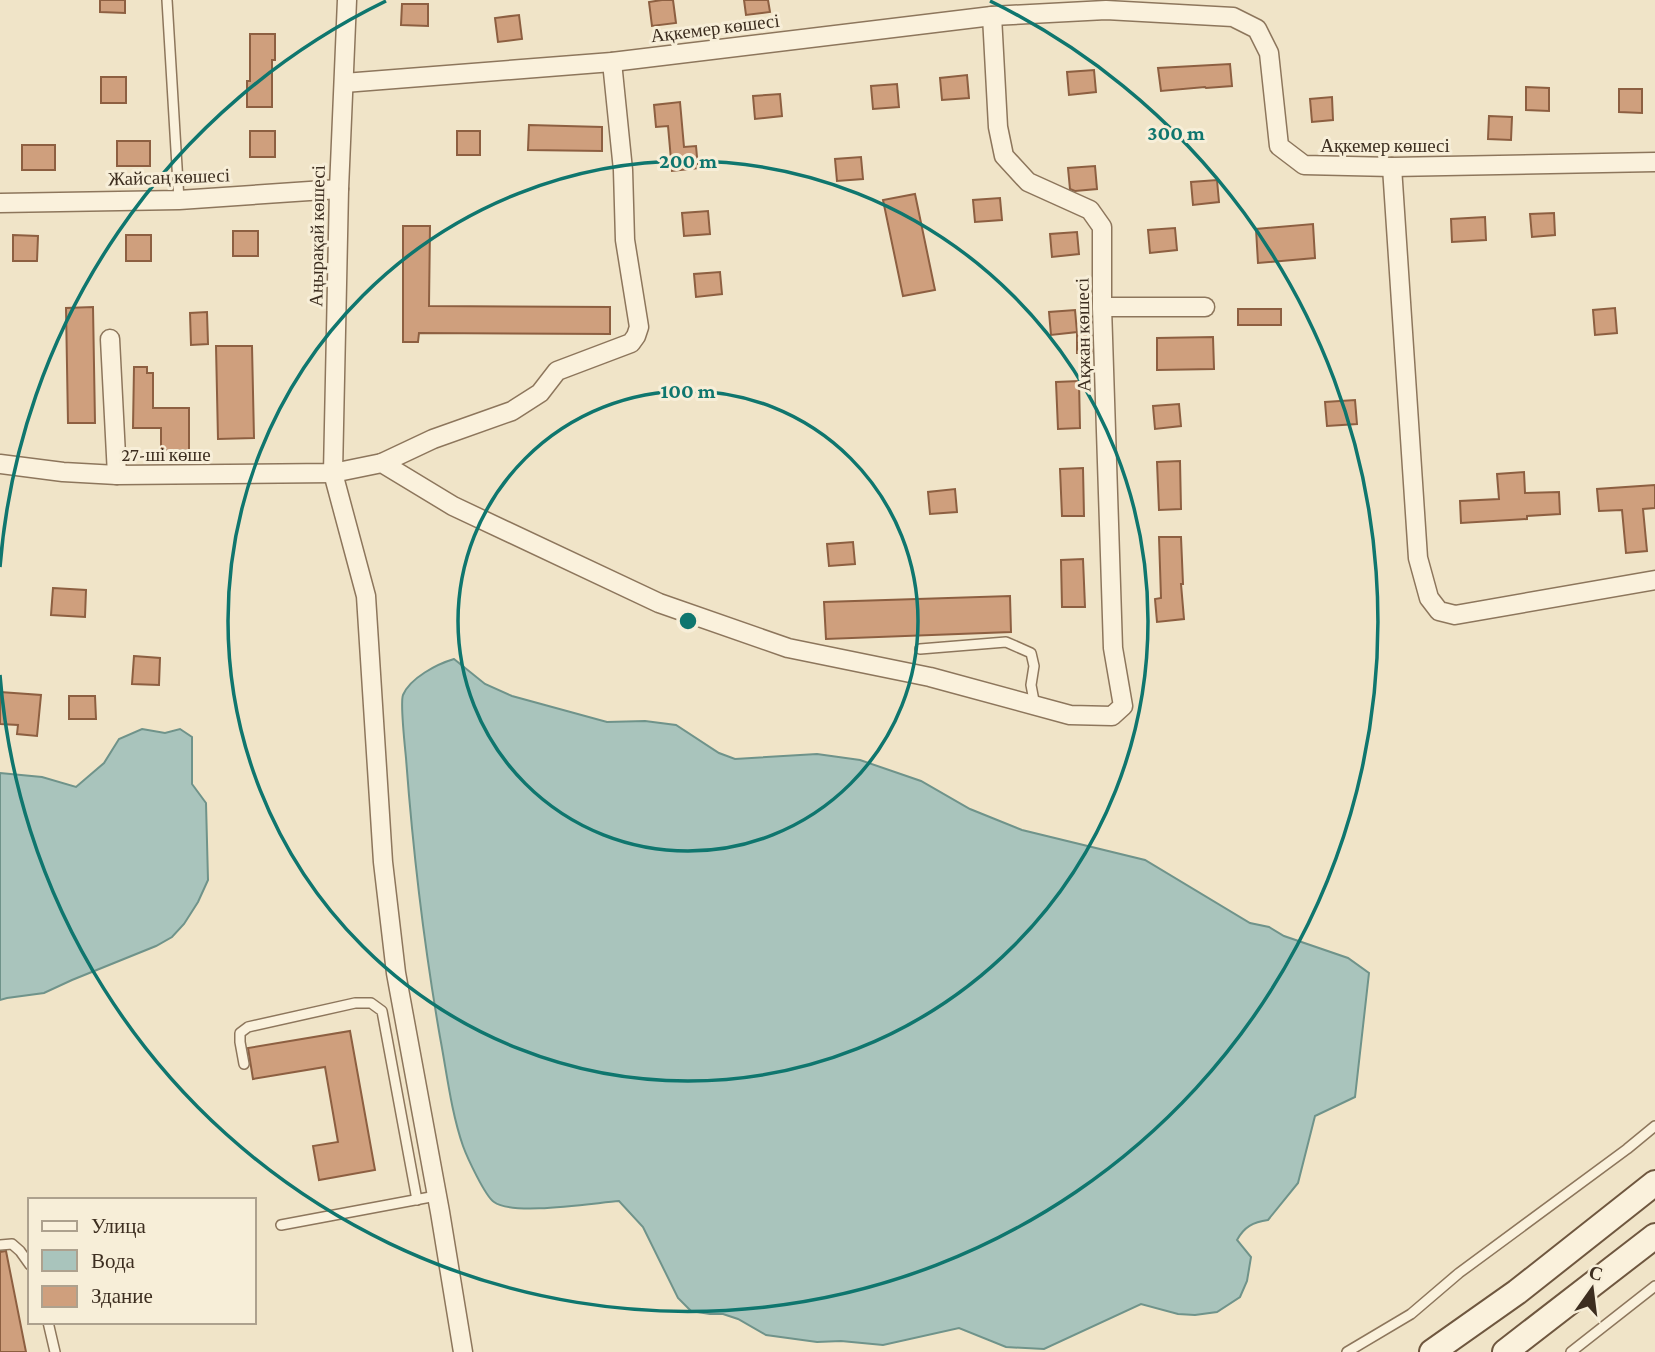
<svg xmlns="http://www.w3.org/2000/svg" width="1655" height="1352" font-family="'Crimson Pro',serif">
<rect width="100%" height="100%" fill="#f0e4c8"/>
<!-- water -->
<g fill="#a9c4bc" stroke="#6f938a" stroke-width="2">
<path d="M454,659L485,684L512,696L607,722L645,721L676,725L719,753L735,759L817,754L860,760L921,781L970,809L1022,830L1145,860L1250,923L1269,927L1284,936L1348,958L1369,973L1355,1097L1315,1116L1298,1183L1268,1220C1253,1222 1244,1227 1237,1240L1251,1257L1247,1281L1240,1297L1217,1312L1195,1315L1178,1314L1141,1304L1044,1349L1006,1347L959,1328L883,1345L841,1341L817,1342L766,1335L738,1319L723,1314H710L691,1311L678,1298L643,1227L619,1201C593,1203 513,1216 494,1202C485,1196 467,1157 463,1146C451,1111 447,1074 440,1037C424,945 413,852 406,758C405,747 400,703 403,695C410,678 437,664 454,659Z"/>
<path d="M142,729L165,733L180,729L192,737V784L206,803L208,880L198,902L184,924L172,937L156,946L72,980L44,993L7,998L0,1000V773L42,777L76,787L104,763L119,739Z"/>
</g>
<!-- building -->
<g fill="#cf9f7d" stroke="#8d5f41" stroke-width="2">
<path d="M100,0H125V13L100,12Z"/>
<path d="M662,0H673L676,23L652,26L649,2Z"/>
<path d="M744,0H768L770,12L746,15Z"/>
<path d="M402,4H428V26L401,25Z"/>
<path d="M519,15L522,39L498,42L495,18Z"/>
<path d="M250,34H275V60H272V107H247V81H250Z"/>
<path d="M1230,64L1232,86L1206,88L1205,87L1161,91L1158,68Z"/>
<path d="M1094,70L1096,92L1069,95L1067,72Z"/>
<path d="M967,75L969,98L942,100L940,78Z"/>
<rect x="101" y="77" width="25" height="26"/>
<path d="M897,84L899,107L873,109L871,86Z"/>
<path d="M1526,87L1549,88V111L1526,110Z"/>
<path d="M1619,89H1642V113L1619,112Z"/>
<path d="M780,94L782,116L755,119L753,96Z"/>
<path d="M1332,97L1333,120L1312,122L1310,99Z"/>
<path d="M680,102L684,147L696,146L698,168L672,171L668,126L656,127L654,105Z"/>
<path d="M1489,116L1512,117L1511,140L1488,139Z"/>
<path d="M529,125L602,127V151L528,150Z"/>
<rect x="250" y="131" width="25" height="26"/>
<rect x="457" y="131" width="23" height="24"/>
<rect x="117" y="141" width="33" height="25"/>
<rect x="22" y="145" width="33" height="25"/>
<path d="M861,157L863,179L837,181L835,159Z"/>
<path d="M1095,166L1097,189L1075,191L1070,189L1068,168Z"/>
<path d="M1217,180L1219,202L1193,205L1191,182Z"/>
<path d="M915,194L935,290L903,296L883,200Z"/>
<path d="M1000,198L1002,220L975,222L973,200Z"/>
<path d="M708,211L710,234L684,236L682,213Z"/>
<path d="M1554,213L1555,235L1532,237L1530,214Z"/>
<path d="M1485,217L1486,240L1452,242L1451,219Z"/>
<path d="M1313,224L1315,258L1258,263L1256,229Z"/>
<path d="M403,226H430L429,306L610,307V334L419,333L418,342H403Z"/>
<path d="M1175,228L1177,250L1150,253L1148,230Z"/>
<rect x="233" y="231" width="25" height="25"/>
<path d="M1077,232L1079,254L1052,257L1050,234Z"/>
<path d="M13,235L38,236L37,261H13Z"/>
<rect x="126" y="235" width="25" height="26"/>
<path d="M720,272L722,294L696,297L694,274Z"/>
<path d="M93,307L95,423H68L66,308Z"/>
<path d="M1615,308L1617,333L1595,335L1593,310Z"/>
<rect x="1238" y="309" width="43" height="16"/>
<path d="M1075,310L1077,332L1051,335L1049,312Z"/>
<path d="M207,312L208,344L191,345L190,313Z"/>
<path d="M1077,332H1091L1092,353H1077Z"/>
<path d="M1213,337L1214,369L1157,370V338Z"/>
<path d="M216,346H252L254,438L218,439Z"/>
<path d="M134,367H147V373H153V408H189V450H161V428H133Z"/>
<path d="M1079,381L1080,428L1058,429L1056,382Z"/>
<path d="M1355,400L1357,424L1327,426L1325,402Z"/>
<path d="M1179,404L1181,426L1155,429L1153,406Z"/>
<path d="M1180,461L1181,509L1159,510L1157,462Z"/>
<path d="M1083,468L1084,516H1062L1060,469Z"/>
<path d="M1524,472L1525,493L1559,492L1560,514L1527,516V519L1461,523L1460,501L1499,499L1497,474Z"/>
<path d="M1655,485V508L1643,509L1647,551L1626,553L1622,510L1599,511L1597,489Z"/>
<path d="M955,489L957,512L930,514L928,492Z"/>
<path d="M1159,537H1181L1183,584H1181L1184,619L1157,622L1155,599L1161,598Z"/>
<path d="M853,542L855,564L829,566L827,544Z"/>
<path d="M1083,559L1085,607H1062L1061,560Z"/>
<path d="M53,588L86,590L85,617L51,615Z"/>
<path d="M1010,596L1011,632L826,639L824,602Z"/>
<path d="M134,656L160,658L159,685L132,684Z"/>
<path d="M0,692L41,695L37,736L17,734L18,725L0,724Z"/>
<path d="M69,696H95L96,719H69Z"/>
<path d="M350,1031L375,1170L319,1180L313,1146L338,1142L325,1067L253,1079L248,1048Z"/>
<path d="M6,1251L26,1352H0V1252Z"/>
</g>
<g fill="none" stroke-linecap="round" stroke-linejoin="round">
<!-- lane casing -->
<g stroke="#8d765c" stroke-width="12">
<g id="lane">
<path d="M167,0L179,200"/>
<path d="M920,649L1006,642L1031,653L1034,666L1031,685L1035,706"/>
<path d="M244,1064L240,1042V1033L248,1027L355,1003H371L382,1011L417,1200"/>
<path d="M281,1225L436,1196"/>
<path d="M0,1245L12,1244L20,1251L30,1265"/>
<path d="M48,1322L55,1352"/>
<path d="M1347,1352L1411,1314L1459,1273L1627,1149L1655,1126"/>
<path d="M1571,1352L1655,1286"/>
</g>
</g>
<!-- street casing -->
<g stroke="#8d765c" stroke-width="21">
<g id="street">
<path d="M347,0L339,189L333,473L366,596L383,862L396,973L440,1212L463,1352"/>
<path d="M344,83L612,62L992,16L1106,10L1233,17L1257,29L1269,53L1279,146L1304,165L1392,167L1655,162"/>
<path d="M1392,167L1418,558L1429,598L1439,611L1455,615L1655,580"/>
<path d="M0,203L179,200L339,189"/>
<path d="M1102,307H1205"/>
<path d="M110,339L117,475"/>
<path d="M382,463L433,439L512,411L540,393L557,371L631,343L636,336L639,327L625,240L623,170L612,62"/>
<path d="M0,464L63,472L117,475L333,473L382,463L453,506L659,603L788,648L930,677L1070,715L1112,716L1123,706L1113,648L1102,307V227L1090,210L1028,182L1004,156L998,127L992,16"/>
</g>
</g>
<!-- secondary casing -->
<g stroke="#6f573f" stroke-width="28">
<g id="secondary">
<path d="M1432,1352L1517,1292L1655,1183"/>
<path d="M1505,1352L1655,1236"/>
</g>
</g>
<!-- lane -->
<use href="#lane" stroke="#faf1dc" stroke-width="9"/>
<!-- street -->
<use href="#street" stroke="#faf1dc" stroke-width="18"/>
<!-- secondary -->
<use href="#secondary" stroke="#faf1dc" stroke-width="24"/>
</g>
<!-- distance rings -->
<g fill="none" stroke="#0f766e" stroke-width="3.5">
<circle cx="688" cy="621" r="230"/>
<circle cx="688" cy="621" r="460"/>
<path d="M0 567A690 690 0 0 1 386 1M990 1A690 690 0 1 1 0 675"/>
</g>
<g text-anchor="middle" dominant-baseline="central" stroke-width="6" stroke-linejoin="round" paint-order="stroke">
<!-- street labels -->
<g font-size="19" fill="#3d2e20" stroke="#f7eed8">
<text transform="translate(715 28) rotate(-7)">Ақкемер көшесі</text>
<text x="1385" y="145">Ақкемер көшесі</text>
<text transform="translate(169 177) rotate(-2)">Жайсаң көшесі</text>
<text transform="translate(317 236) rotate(-89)">Аңырақай көшесі</text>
<text transform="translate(1083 335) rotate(-91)">Ақжан көшесі</text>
<text x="166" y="454">27-ші көше</text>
</g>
</g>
<circle cx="688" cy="621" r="10" fill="#0f766e" stroke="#f7eed8" stroke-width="3.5"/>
<g font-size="21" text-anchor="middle" font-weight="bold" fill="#0f766e" stroke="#f7eed8" stroke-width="6" stroke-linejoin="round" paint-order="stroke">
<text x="1176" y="140">300 m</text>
<text x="688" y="168">200 m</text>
<text x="688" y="398">100 m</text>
</g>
<!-- legend -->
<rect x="28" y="1198" width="228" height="126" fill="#f7eed8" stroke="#ada18e" stroke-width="2"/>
<rect x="42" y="1221" width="35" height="10" fill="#faf1dc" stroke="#ada18e" stroke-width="2"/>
<text x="91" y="1233" font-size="21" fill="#3d2e20">Улица</text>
<rect x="42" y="1250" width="35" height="21" fill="#a9c4bc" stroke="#ada18e" stroke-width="2"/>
<text x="91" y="1268" font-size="21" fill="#3d2e20">Вода</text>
<rect x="42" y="1286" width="35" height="21" fill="#cf9f7d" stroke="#ada18e" stroke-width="2"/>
<text x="91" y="1303" font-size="21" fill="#3d2e20">Здание</text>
<!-- north arrow -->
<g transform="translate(1592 1289) rotate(14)" stroke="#f7eed8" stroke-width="5" paint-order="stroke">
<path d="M0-5L12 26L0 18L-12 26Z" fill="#3d2e20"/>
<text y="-10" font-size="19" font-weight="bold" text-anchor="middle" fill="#3d2e20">С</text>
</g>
</svg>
